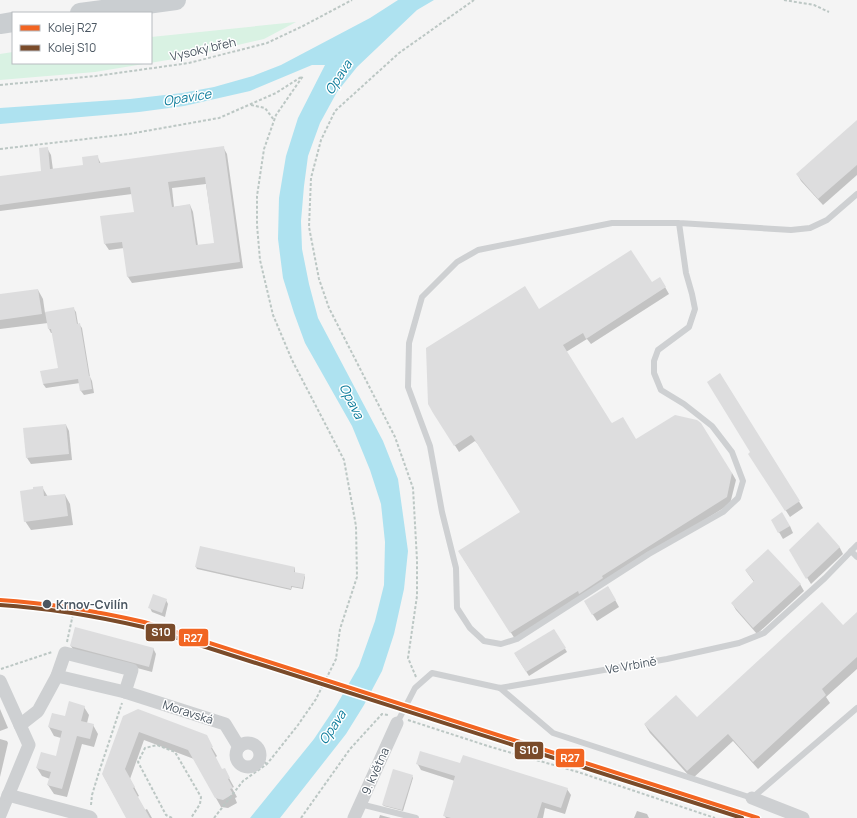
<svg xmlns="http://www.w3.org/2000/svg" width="857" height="818" font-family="Manrope,sans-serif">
<rect width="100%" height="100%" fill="#f4f4f4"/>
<!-- green -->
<path fill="#d9f2e3" d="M296,22L264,39L186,57L95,72L0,80V54L13,52V63H151V37Z"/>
<!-- water -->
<path fill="#aee2f0" d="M398,0H434L417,10L357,67L337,92L320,123L308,156L304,186L301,221L302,249L309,284L318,318L383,441L398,479L408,551L404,589L394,634L382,671L364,705L346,734L280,818H250L314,739L336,706L359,666L375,621L384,585L385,542L381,504L370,470L352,426L305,343L294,313L283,278L278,239L279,198L286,156L298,118L325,65H312L250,91L184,106L139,112L0,124V108L130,99L182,93L214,87L253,76L281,65L370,18Z"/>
<!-- shadow -->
<g fill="#0003" fill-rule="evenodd">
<path d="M857,129V175L823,205L801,181L797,174Z"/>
<path d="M223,147L227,154L243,268L132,283L128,277L124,248L109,250L105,244L135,212L132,194L0,211V177L42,172L47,148L51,155L53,170L84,166L97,156L101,164ZM206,184L215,244L198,246L193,212L190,205L174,207L172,188Z"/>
<path d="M652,284L665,287L669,294L591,344L587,339L566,352L610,423L636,441L732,473L736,480L730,504L515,639L463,558L521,512L478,444L475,441L459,452L433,410L539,310Z"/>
<path d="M38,290L43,299L45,313L73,308L76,312L78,324H79L82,328L90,377L92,381L94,393L84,395L81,391L80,383L46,388L43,384L59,369L53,333H51L49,329L48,323L0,329V295Z"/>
<path d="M720,375L803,508L790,517L753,460L751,452Z"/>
<path d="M66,425L69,431L72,460L31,464L27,458Z"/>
<path d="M42,487L48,497L65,495L70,504L73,525L31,530L25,521Z"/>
<path d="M772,520L790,526L793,533L783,539Z"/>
<path d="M818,524L840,548L843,554L811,584L790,550Z"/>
<path d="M201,547L295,568V573L304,575L305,577L303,589L292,587L291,590L197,569L196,567Z"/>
<path d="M746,571L800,584L804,591L757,634L736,610L732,603L754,582Z"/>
<path d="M608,587L619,607L597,621L585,602Z"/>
<path d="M166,600L168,604L165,617L152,612L150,608Z"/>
<path d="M857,613V669L826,697L830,703L758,769L733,741L692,779L650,733L645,725L697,718L843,627Z"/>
<path d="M554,630L567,652L529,676L515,654Z"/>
<path d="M71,646L153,648L156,654L152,672L74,651Z"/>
<path d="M84,707L89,715L87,723L93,725L98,734L94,747L82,744L67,797L54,794L48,785L50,779L42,776L37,768L57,757L61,738L54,736L49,727L53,714L65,717Z"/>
<path d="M0,709L8,728L0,731Z"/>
<path d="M124,717L205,736L217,756L215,758L222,771L224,769L234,787L232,788L237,797L235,798L237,803L228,808L221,807L194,759L144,740L130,779L139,796L137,797L145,810L147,809L152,818H127L103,775Z"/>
<path d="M0,739L7,741L8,743L0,777Z"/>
<path d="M417,763L461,764L567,789L571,795L565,814L545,808L543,818H446L444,815L455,781L421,770Z"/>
<path d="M412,776L413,778L403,811L384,806L383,805Z"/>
<path d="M637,811L647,814L649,818H634Z"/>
<path d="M380,815L391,818H392H379Z"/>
</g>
<!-- building -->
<g fill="#ddddde" fill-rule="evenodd">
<path d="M857,120V165L818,199L796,174Z"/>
<path d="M224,146L240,262L127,277L122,242L104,244L100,216L134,212L130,187L0,205V176L41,171L39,148L48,147L50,169L83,165L82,157L98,155L99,163ZM205,177L214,243L196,245L190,204L172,207L168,182Z"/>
<path d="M631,250L652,282L660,277L666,287L586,339L583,333L563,345L611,422L612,423L623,417L636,439L675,415L697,420L701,423L732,473L727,497L602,576L603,578L579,594L578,591L510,633L458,551L520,512L473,437L471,435L454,446L433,413L428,404L426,348L525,286L539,309Z"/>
<path d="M38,289L42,314L0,320V294Z"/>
<path d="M74,307L77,324L80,323L89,376H90L92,389L80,391L78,379L43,384L40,371L58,368L51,329H48L45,312Z"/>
<path d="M720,373L800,501L785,511L748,454L750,452L707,382Z"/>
<path d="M66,424L69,454L26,458L23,428Z"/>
<path d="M43,486L44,496L65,494L68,516L24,522L20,491L33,489V487Z"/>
<path d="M782,512L790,526L778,533L771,520Z"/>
<path d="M818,522L840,547L806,579L789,550Z"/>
<path d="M200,546L295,567L294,572L305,574L302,588L291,586V589L195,567Z"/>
<path d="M768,549L801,584L753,628L731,603L754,581L745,570Z"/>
<path d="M608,586L616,600L592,615L584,601Z"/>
<path d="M153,594L167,599L162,613L148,608Z"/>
<path d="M822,602L843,625L857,612V657L822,689L826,695L753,762L728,734L687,771L644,724L676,695L697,717Z"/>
<path d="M75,627L154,648L149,667L70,646Z"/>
<path d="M554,629L566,648L526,672L514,653Z"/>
<path d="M69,701L85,706L81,721L94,724L90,739L77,736L62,789L47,785L51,772L36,768L41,752L56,756L62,731L48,727L52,713L65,716Z"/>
<path d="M138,709L207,735L213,747L211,748L222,769L225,768L230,778L228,779L233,788L230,789L233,794L223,800L215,798L188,750L139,732L125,769L135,787L133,788L150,818H126L102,774L123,716Z"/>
<path d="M420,751L460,763L463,755L568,788L561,808L542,802L537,818H451L443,816L455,776L416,764Z"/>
<path d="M393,769L413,775L402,810L382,805Z"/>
</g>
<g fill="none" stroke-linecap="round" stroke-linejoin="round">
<!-- path -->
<g stroke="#bcc7c4" stroke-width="2" stroke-dasharray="3 2" stroke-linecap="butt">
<path d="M784,0L814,5L829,12"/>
<path d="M0,85L96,76L189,63L267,43L303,26L352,0"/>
<path d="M251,105L265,108L274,120"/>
<path d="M0,149L129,134L219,118L276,93L301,77"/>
<path d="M67,642L73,614"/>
<path d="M1,669L52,652"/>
<path d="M416,677L408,658L417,596V560L413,488L395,437L329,308L319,279L309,227L311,178L321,140L335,111L399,53L474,0"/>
<path d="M408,720L491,747L578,772L715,818"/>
<path d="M260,759L267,764"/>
<path d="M91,805L92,795L99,772L122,703"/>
<path d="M172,818L166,815L138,762L145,748L157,745L175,752L201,797L200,804L191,818"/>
<path d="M214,818L243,781L267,764L298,725L316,699L336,659L340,629L357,577L356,526L344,460L292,360L273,315L260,260L257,225V196L264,149L276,115L303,76"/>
<path d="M301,818L350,749L382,714L388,715"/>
</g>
<!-- lane -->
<g stroke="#ced0d2" stroke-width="6">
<path d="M679,223L686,273L692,294L695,309L689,327L658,350L654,361V373L661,390L684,404L712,426L732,452L743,481L738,498L723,512L649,554L517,639L501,644L484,641L470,628L457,608L456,568L442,512L430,446L408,387L409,343L422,297L457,262L478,250L612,223H679L791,230L810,228L827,220L857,194"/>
<path d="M851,551L857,557"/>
<path d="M500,688L553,733L752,798L857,708"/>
<path d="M397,723L415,688L432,673L500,688L667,659L739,643L764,633L825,578L857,545"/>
<path d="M360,804L416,818"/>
</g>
<!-- street -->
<g stroke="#ced0d2" stroke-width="13">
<path d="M57,676L65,653L132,670L125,692"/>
<path d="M0,681L29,745L0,815"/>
<path d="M20,725L38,711L57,676L125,692L225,724L239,747"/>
<circle cx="248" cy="755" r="12"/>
<path d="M8,795L90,817L91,818"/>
<path d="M752,798L803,818"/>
<path d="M354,818L397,723"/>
</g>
<!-- primary -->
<g stroke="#caced1" stroke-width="20">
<path d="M80,13L176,0"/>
<path d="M0,24L13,22"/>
</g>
<!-- rail-1 casing -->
<g stroke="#fff" stroke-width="7">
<path id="rail-1" d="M0,600C49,603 96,611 144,622L758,818"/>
</g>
<!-- rail-2 casing -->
<g stroke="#fff" stroke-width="7">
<path id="rail-2" d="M0,605C48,608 95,616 143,627L742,818"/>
</g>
<!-- rail-1 -->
<use href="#rail-1" stroke="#f26522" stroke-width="4"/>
<!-- rail-2 -->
<use href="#rail-2" stroke="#7a4b2a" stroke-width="4"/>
</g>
<!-- markers -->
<circle fill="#4a5661" stroke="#fff" stroke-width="1.5" cx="47" cy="604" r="5"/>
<g text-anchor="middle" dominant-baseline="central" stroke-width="3" stroke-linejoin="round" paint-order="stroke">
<!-- street labels -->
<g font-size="12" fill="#4a5661" stroke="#fff">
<text transform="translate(203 49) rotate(-13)">Vysoký břeh</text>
<text transform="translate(631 665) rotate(-10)">Ve Vrbině</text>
<text transform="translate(188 712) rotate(18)">Moravská</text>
<text transform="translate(375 771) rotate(-66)">9. května</text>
</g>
<!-- stop labels -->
<g font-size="12" font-weight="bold" fill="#4a5661" stroke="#fff" text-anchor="start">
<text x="56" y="604">Krnov-Cvilín</text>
</g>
<!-- water labels -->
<g font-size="13" font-style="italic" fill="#0c7c9b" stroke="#fff">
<text transform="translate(338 77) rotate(-57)">Opava</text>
<text transform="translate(187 97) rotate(-9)">Opavice</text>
<text transform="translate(352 401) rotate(63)">Opava</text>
<text transform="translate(332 727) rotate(-56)">Opava</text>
</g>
</g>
<g stroke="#fff" stroke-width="1.5">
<rect x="145" y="623" width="31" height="19" rx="4" fill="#7a4b2a"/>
<rect x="178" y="628" width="31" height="19" rx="4" fill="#f26522"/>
<rect x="514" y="741" width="30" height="19" rx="4" fill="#7a4b2a"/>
<rect x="555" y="748" width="30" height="20" rx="4" fill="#f26522"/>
</g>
<g font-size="11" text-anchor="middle" font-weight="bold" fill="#fff">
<text x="161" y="636">S10</text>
<text x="193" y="642">R27</text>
<text x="529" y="754">S10</text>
<text x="570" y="762">R27</text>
</g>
<!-- legend -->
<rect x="12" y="12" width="140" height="52" fill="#ffffff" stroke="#b7bbc0"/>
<rect x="20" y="25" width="20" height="6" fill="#f26522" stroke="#b7bbc0"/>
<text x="48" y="32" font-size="12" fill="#4a5661">Kolej R27</text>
<rect x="20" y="45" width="20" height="6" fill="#7a4b2a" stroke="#b7bbc0"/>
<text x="48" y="52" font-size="12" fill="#4a5661">Kolej S10</text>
</svg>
